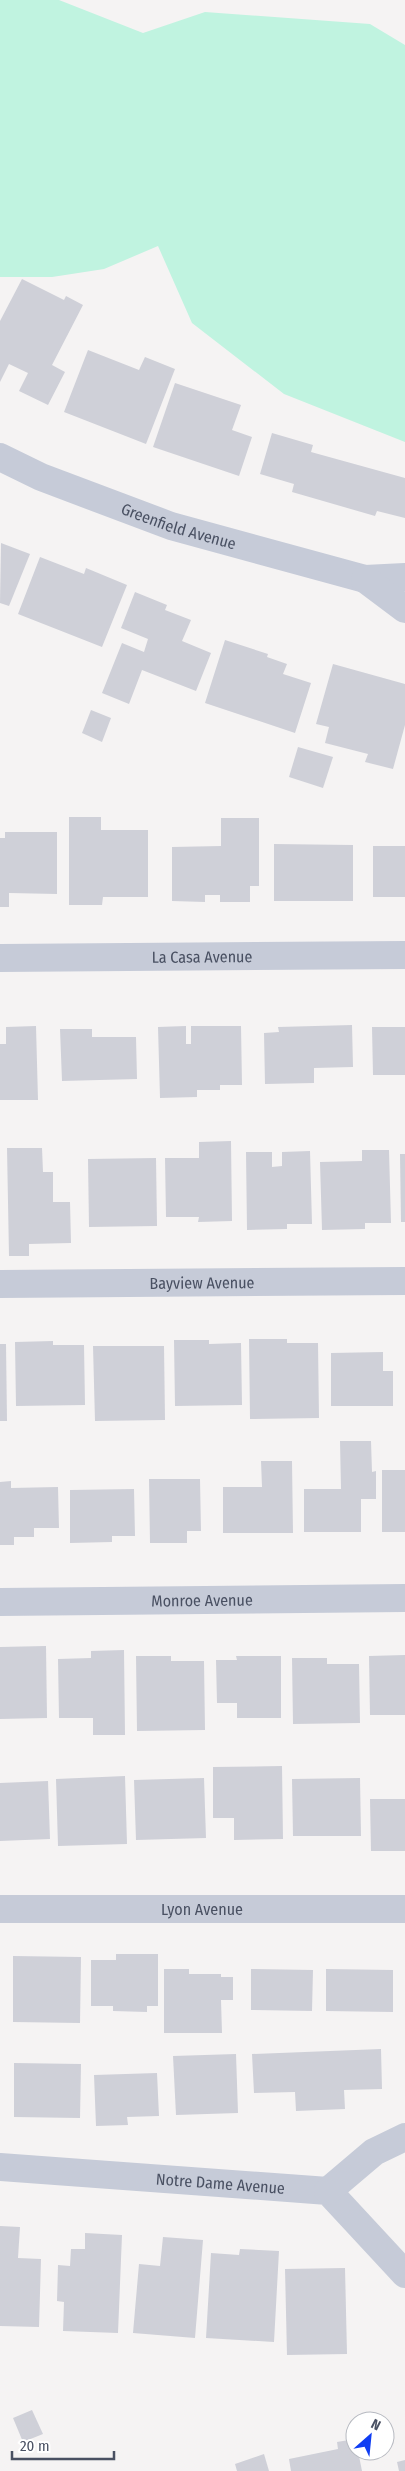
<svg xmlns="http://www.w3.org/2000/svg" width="405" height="2471" font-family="'Fira Sans Condensed',sans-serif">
<rect width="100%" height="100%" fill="#f5f3f3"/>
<!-- green -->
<path fill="#c0f3e0" d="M0,0H59L143,33L205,12L370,24L405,45V442L284,394L192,323L158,246L104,269L52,277H0Z"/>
<!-- building -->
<g fill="#cfd0d8">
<path d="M22,279L64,300L66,296L83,305L52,365L65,372L48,405L19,391L28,373L9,364L0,382V321Z"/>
<path d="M88,350L139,370L145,357L175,369L146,444L64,412Z"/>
<path d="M175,383L241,405L232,430L252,437L239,476L153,447Z"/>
<path d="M272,433L313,445L311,452L405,478V518L377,511L375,516L292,492L294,484L260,474Z"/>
<path d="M1,543L30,554L9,606L0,603Z"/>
<path d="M40,557L84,574L86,568L127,585L102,647L18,614Z"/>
<path d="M135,592L167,605L165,610L191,620L182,641L211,653L196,691L142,670L129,704L102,693L122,643L144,652L148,639L121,628Z"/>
<path d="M225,640L268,654L267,657L287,664L283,674L311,683L295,733L205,703Z"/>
<path d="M333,664L405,684V725L393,769L365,762L368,754L325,743L329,727L316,724Z"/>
<path d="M91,710L111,718L102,742L82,733Z"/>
<path d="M298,747L333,757L323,788L289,777Z"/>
<path d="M69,817H101V830H148V897H103L102,905H69Z"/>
<path d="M221,818H259V886H250V902H220V895H205V902L172,901V847L221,846Z"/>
<path d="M5,832H57V894L9,893V907H0V838H5Z"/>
<path d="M274,844L353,845V901H274Z"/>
<rect x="373" y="846" width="32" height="51"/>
<path d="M352,1025L353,1067L314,1068V1083L265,1084L264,1033L279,1032L278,1027Z"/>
<path d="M36,1026L38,1100H0V1044H6V1027Z"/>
<path d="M186,1026V1044H191V1026H241L242,1085H220V1090H197V1097L160,1098L158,1027Z"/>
<path d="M372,1027H405V1075H373Z"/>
<path d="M60,1029H92V1037H136L137,1079L62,1081Z"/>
<path d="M231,1141L232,1221L198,1222L199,1217H166L165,1158H199V1142Z"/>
<path d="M7,1148H42L43,1172H53V1202H70L71,1243L29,1244V1256H9Z"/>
<path d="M362,1150H389L391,1223H365V1229L322,1230L320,1162L362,1161Z"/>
<path d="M310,1151L312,1224H287V1229L247,1230L246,1152H272V1167L282,1166V1152Z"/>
<path d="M400,1154H405V1222H401Z"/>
<path d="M156,1158L157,1226L89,1227L88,1159Z"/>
<path d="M249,1339H287V1343H318L319,1418L250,1419Z"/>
<path d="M174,1340H209V1344L241,1343L242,1405L175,1406Z"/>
<path d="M53,1341V1345H84L85,1405L16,1406L15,1342Z"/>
<path d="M0,1344H6L7,1421H0Z"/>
<path d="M93,1346H164L165,1420L95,1421Z"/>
<path d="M383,1352V1371H393V1406H331V1353Z"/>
<path d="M340,1441H371L372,1472L376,1471V1499H361V1532H304V1489H341Z"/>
<path d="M261,1461H292L293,1533H223V1487H262Z"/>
<rect x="382" y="1470" width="23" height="62"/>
<path d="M149,1479H200L201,1531H187V1543H150Z"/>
<path d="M11,1481V1488L58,1487L59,1528H34V1537H14V1545H0V1482Z"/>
<path d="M134,1489L135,1536H112V1542L70,1543V1490Z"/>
<path d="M46,1646L47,1718L0,1719V1647Z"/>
<path d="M124,1650L125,1735H93V1718H59L58,1659L91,1658V1651Z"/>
<path d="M405,1655V1715H370L369,1656Z"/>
<path d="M136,1656H171V1661H204L205,1730L137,1731Z"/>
<path d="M236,1656H281V1718H237V1703H217L216,1660H237Z"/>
<path d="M292,1658H327V1664H359L360,1723L293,1724Z"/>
<path d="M282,1766L283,1839L234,1840V1818H213V1767Z"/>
<path d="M125,1776L127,1844L58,1846L56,1779Z"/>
<path d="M204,1778L206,1838L136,1840L134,1780Z"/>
<path d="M360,1778L361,1836H293L292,1779Z"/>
<path d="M48,1781L50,1839L0,1841V1783Z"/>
<path d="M370,1799H405V1851H371Z"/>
<path d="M116,1954H158V2006H147V2012L113,2011V2006H91V1960H116Z"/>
<path d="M13,1956L81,1957L80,2023L13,2022Z"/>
<path d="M164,1969H189V1974H221V1977H233V2000H221L222,2033H164Z"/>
<path d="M251,1969L313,1970L312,2011L251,2010Z"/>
<path d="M326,1969L393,1970V2012L326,2011Z"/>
<path d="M381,2049L382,2089L344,2090L345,2109L296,2111L295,2092L254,2093L252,2054Z"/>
<path d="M236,2054L238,2113L176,2115L173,2056Z"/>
<path d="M14,2063L81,2064L80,2118L14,2117Z"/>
<path d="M157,2073L159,2116L127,2117L128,2125L96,2126L94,2075Z"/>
<path d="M0,2226L20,2227L18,2258L41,2259L39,2327L0,2326Z"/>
<path d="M85,2233L122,2235L118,2333L63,2331L64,2302L57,2301L58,2265L70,2266L71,2249H85Z"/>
<path d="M163,2237L203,2240L195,2338L133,2333L139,2264L160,2266Z"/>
<path d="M240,2249L279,2251L274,2342L206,2338L211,2253L239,2255Z"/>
<path d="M345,2268L347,2354L287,2355L285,2269Z"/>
<path d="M32,2410L43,2434L23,2442L13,2418Z"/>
<path d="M349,2440L351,2446L355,2445V2451H358L362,2471H291L289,2459L338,2449L337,2442Z"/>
<path d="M264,2454L269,2471H237L235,2464Z"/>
<path d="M405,2460V2471H399L397,2462Z"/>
</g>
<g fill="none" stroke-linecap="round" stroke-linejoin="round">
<!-- minor -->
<g stroke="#c6cbd8" stroke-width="28">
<path id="s1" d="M0,457L41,477L171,526L365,579L405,577"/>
<path d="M365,579L405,609"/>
<path id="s2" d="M0,958L405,955"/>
<path id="s3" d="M0,1284L405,1281"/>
<path id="s4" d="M0,1602L405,1598"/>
<path id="s5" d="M0,1909H405"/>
<path id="s6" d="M0,2167L328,2191L405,2274"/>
<path d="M328,2191L374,2152L405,2137"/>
</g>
</g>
<g text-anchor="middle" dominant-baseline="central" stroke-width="5" stroke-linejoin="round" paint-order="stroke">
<!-- street labels -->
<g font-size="16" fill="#495062" stroke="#fff">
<text stroke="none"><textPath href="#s1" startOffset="192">Greenfield Avenue</textPath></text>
<text stroke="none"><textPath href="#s2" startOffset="202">La Casa Avenue</textPath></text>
<text stroke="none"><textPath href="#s3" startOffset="202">Bayview Avenue</textPath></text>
<text stroke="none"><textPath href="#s4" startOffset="202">Monroe Avenue</textPath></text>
<text stroke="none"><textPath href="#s5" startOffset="202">Lyon Avenue</textPath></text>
<text stroke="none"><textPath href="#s6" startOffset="221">Notre Dame Avenue</textPath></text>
</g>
</g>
<!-- north arrow -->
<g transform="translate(370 2436) rotate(27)"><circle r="24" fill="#ffffff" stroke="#b6b9c0"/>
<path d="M0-4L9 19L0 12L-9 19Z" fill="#0f3df3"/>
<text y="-8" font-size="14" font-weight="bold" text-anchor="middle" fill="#495062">N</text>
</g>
<!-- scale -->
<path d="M12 2451v8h102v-8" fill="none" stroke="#495062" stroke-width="2.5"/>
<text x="20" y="2451" font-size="15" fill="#495062" stroke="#ffffff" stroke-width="4" paint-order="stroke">20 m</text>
</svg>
